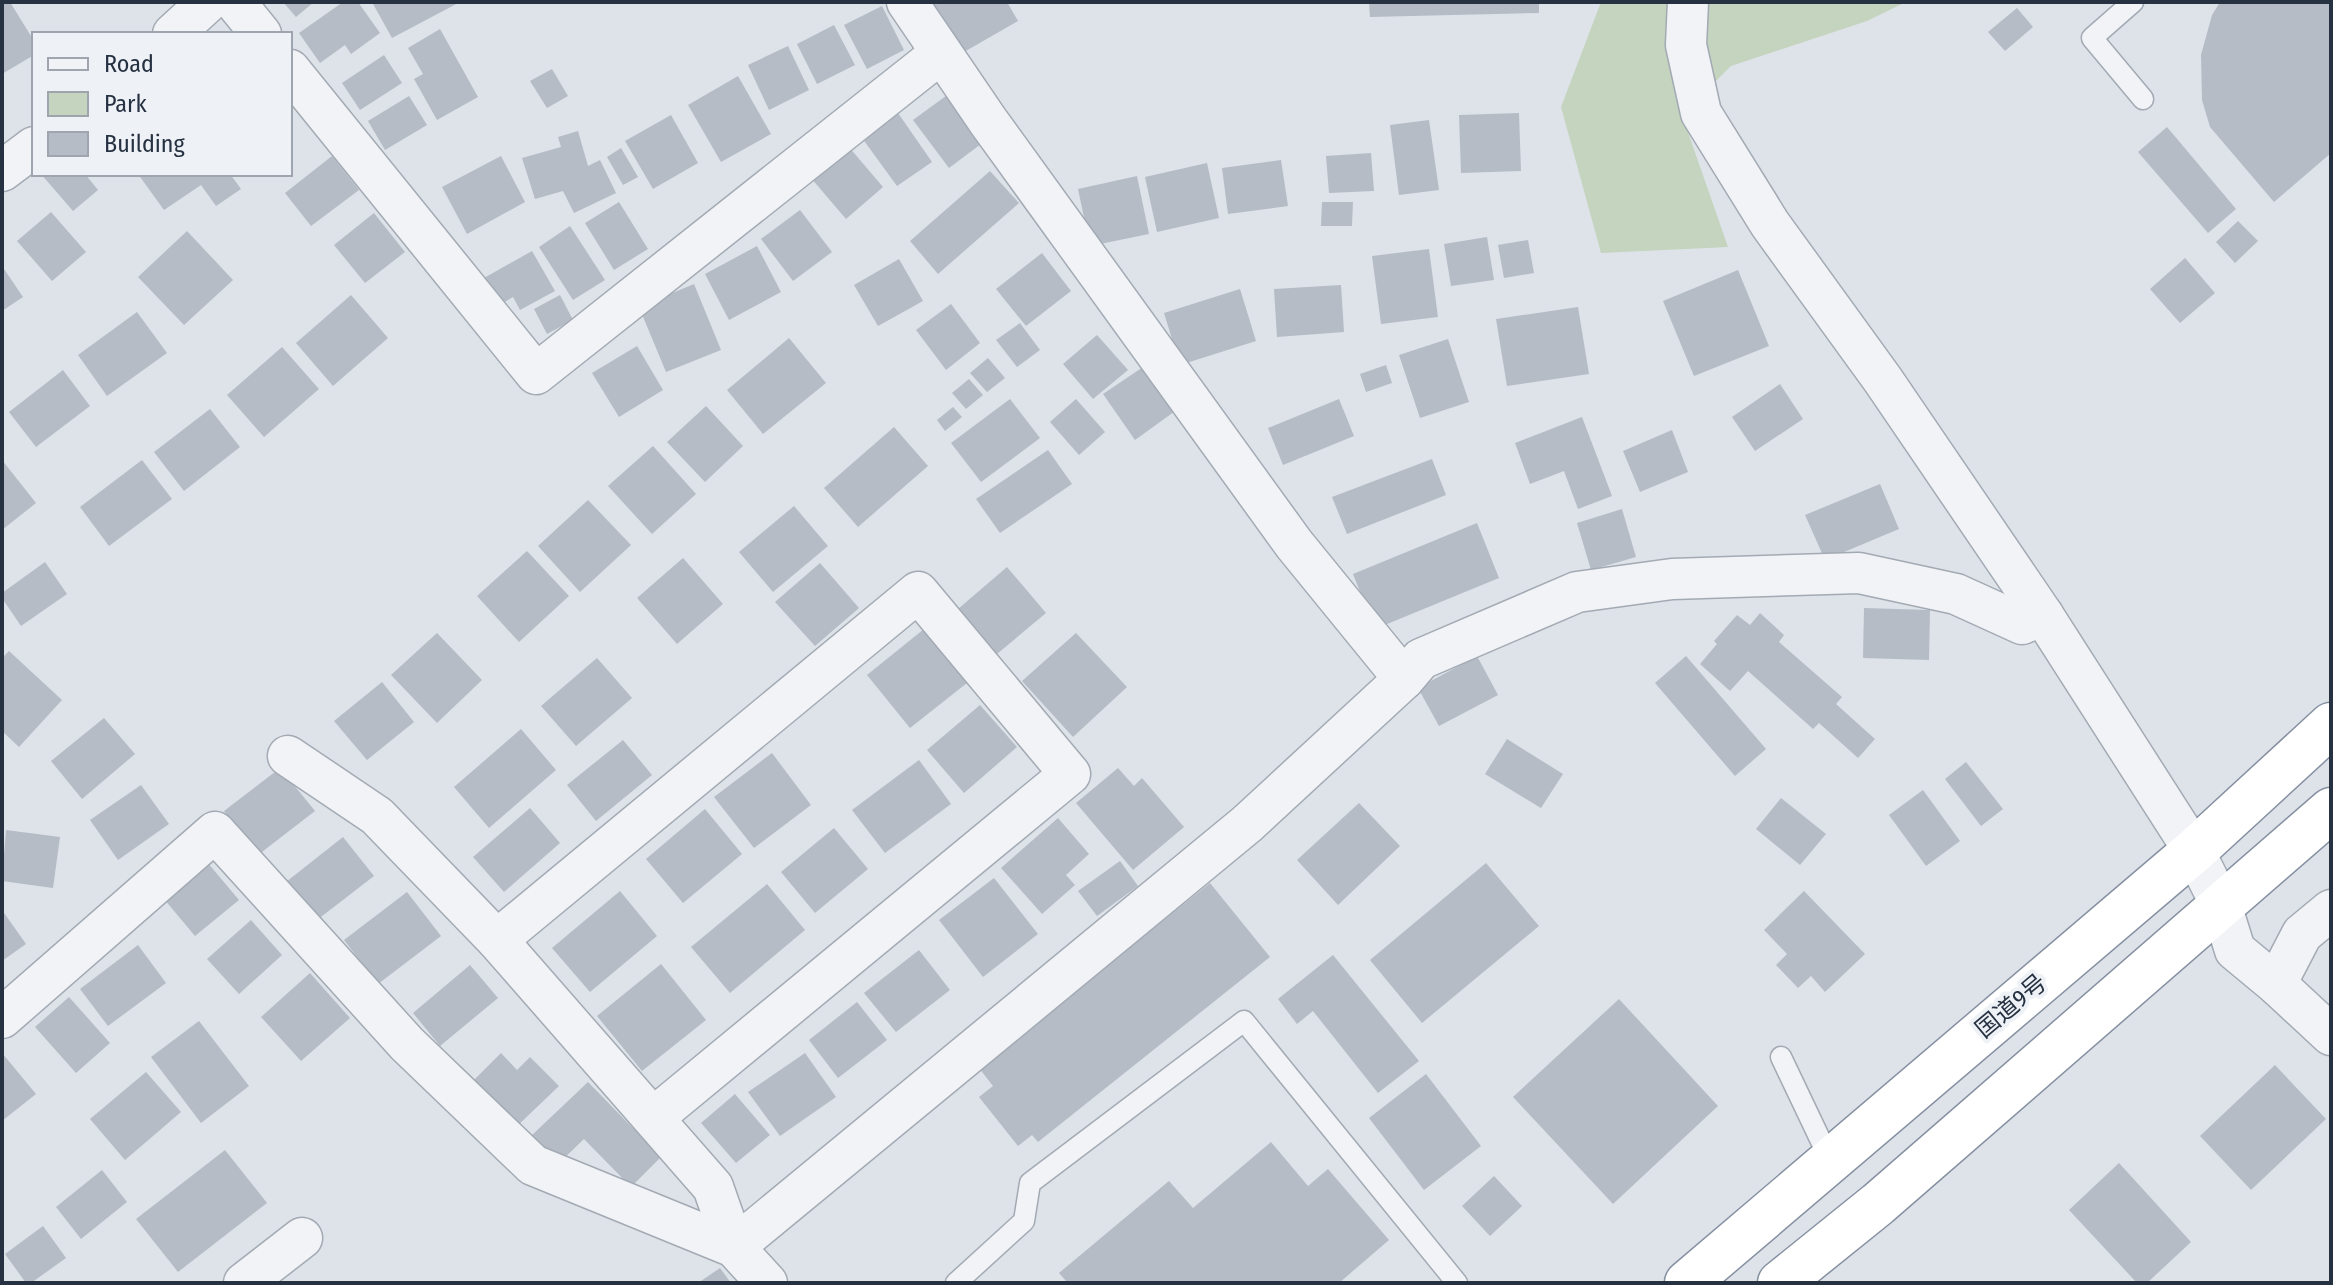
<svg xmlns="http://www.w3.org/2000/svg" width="2333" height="1285" font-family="'Fira Sans Condensed','Noto Sans JP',sans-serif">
<rect width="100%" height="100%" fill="#dee3e9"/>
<!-- green -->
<path fill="#c4d4bf" d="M1601,2H1906L1867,21L1731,66L1682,115L1728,247L1601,253L1561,107Z"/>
<!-- building -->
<g fill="#b5bcc6">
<path d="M2,2H10L34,41V55L2,74Z"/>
<path d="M283,2H314L296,17Z"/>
<path d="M343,2H358L380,33L351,54L345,45L320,63L299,33Z"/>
<path d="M372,2H460L392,38Z"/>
<path d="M925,2H1007L1018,21L957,56Z"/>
<path d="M1369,2H1539V13L1370,17Z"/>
<path d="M2220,2H2331V153L2274,202L2210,127L2202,100L2201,55L2212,15Z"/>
<path d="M882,6L904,50L867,69L844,25Z"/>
<path d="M2017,8L2033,27L2005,51L1988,32Z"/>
<path d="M834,25L855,65L817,84L797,44Z"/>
<path d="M440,29L478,97L437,120L414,79L423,74L408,48Z"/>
<path d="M788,46L809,90L769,110L748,65Z"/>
<path d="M384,55L402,83L360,110L342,83Z"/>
<path d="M552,69L568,96L547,108L530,81Z"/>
<path d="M738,76L771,134L721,162L688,105Z"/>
<path d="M950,93L985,141L949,168L913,120Z"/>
<path d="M409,96L427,125L385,150L368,121Z"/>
<path d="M898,113L932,162L897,186L862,138Z"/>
<path d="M1519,113L1521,171L1461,173L1459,115Z"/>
<path d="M671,115L698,163L653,189L625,141Z"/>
<path d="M1429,120L1439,190L1399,195L1390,125Z"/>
<path d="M2167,127L2236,209L2208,233L2138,152Z"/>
<path d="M578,131L588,166L600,160L616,193L574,213L563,191L535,199L522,158L561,147L558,137Z"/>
<path d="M848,146L883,187L846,219L811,178Z"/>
<path d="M621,148L638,177L623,185L607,157Z"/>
<path d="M1371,153L1374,191L1329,193L1326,156Z"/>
<path d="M332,156L359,190L311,226L285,193Z"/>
<path d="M501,156L525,202L467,234L442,187Z"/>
<path d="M1281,160L1288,206L1228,214L1222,168Z"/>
<path d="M1207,163L1219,218L1157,232L1145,177Z"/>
<path d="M990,171L1019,203L938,274L910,241Z"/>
<path d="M41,174H85L98,190L73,211Z"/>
<path d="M138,174H230L241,189L216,206L201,185L164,210Z"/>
<path d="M1137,176L1149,234L1090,246L1078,189Z"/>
<path d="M619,202L648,249L614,270L585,223Z"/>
<path d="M1322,202H1353L1352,226H1321Z"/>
<path d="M800,210L832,252L793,281L761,239Z"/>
<path d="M51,212L86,252L52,281L17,241Z"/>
<path d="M374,213L405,252L365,283L334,245Z"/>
<path d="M2238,221L2258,241L2235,263L2216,242Z"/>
<path d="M570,226L605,280L573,300L539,247Z"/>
<path d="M187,231L233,280L184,325L138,277Z"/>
<path d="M1487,237L1494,280L1451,286L1444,244Z"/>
<path d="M1528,240L1534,273L1504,278L1498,245Z"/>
<path d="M757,246L781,292L729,320L705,274Z"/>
<path d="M1429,249L1438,317L1381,324L1372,256Z"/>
<path d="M532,251L555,291L520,310L513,297L500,305L484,278Z"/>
<path d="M1042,253L1071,291L1026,326L996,289Z"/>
<path d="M2185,258L2215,293L2180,323L2150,289Z"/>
<path d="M899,259L923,301L878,326L854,285Z"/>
<path d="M2,266L23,297L2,311Z"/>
<path d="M1738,270L1769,346L1694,376L1663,301Z"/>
<path d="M694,284L721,350L666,372L639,307Z"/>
<path d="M1341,285L1344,332L1277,337L1274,289Z"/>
<path d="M1240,289L1256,341L1180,365L1164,313Z"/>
<path d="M351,295L388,338L333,386L296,343Z"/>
<path d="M560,295L573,320L547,334L534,309Z"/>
<path d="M951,304L980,343L946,370L916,330Z"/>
<path d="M1578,307L1589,374L1507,386L1496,319Z"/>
<path d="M137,312L167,353L107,396L78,355Z"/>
<path d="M1020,323L1040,350L1017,367L996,340Z"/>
<path d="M1097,335L1128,370L1093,399L1063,364Z"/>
<path d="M789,338L826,383L763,434L727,390Z"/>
<path d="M1448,339L1469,402L1420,418L1399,355Z"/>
<path d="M637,346L663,390L619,417L592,373Z"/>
<path d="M282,347L319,389L264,437L227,395Z"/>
<path d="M988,358L1005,378L987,392L970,373Z"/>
<path d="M1146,365L1178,409L1135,440L1103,394Z"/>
<path d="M1386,365L1392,383L1366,392L1360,374Z"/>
<path d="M63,370L90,406L36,447L9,412Z"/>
<path d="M969,379L983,395L966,409L952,393Z"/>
<path d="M1780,384L1803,419L1755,451L1732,417Z"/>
<path d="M1010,399L1040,438L981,482L951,443Z"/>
<path d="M1076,399L1105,432L1079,455L1050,422Z"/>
<path d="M1339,399L1354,436L1283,465L1268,428Z"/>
<path d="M706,406L743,446L705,482L667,442Z"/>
<path d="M953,407L962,417L945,431L937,420Z"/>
<path d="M210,409L240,447L184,491L154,452Z"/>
<path d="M1582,417L1612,496L1578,509L1564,471L1530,484L1515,443Z"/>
<path d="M894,427L928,466L858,527L824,488Z"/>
<path d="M1672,430L1688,472L1640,492L1623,451Z"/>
<path d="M653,446L696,494L652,534L608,486Z"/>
<path d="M1048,450L1072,484L1000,533L976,499Z"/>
<path d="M1432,459L1446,495L1347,534L1332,497Z"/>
<path d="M2,460L36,503L2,530Z"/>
<path d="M142,460L172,499L109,546L80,507Z"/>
<path d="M1880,484L1899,529L1825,560L1805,515Z"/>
<path d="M588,500L631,545L580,592L538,546Z"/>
<path d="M794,506L828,546L773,592L739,552Z"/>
<path d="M1622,509L1636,557L1591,570L1577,523Z"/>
<path d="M1477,523L1499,578L1375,629L1353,574Z"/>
<path d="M527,551L569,596L519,642L477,596Z"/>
<path d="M683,558L723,604L677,644L637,598Z"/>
<path d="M45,562L67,594L21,626L2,598V593Z"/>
<path d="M820,563L859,608L815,646L775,602Z"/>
<path d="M1007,567L1046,613L997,654L958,609Z"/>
<path d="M1864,608L1930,610L1929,660L1863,658Z"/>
<path d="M1760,613L1784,635L1779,642L1842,697L1836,704L1875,739L1858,758L1819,723L1813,729L1748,671L1730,691L1700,664L1717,644L1714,641L1737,615L1750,625Z"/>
<path d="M924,629L967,683L910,728L867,675Z"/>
<path d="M437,633L482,680L437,723L391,675Z"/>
<path d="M1076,633L1127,687L1073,737L1022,681Z"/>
<path d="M9,651L62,700L19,747L2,731V658Z"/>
<path d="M1477,656L1498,695L1439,726L1418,688Z"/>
<path d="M1686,656L1766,749L1735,776L1655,683Z"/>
<path d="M597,658L632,698L576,746L541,706Z"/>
<path d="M382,682L414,722L367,760L334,721Z"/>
<path d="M980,705L1017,747L964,793L927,750Z"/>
<path d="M104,718L135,754L82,799L51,761Z"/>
<path d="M521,729L556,770L489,828L454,787Z"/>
<path d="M1507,739L1563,774L1541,808L1485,774Z"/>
<path d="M623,740L652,775L596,821L567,785Z"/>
<path d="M772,753L811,805L754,848L714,797Z"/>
<path d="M919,760L951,804L885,853L852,810Z"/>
<path d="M1966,762L2003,809L1981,826L1945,779Z"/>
<path d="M280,768L315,811L258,855L224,811Z"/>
<path d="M1118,768L1134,786L1142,778L1184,827L1133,870L1076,803Z"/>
<path d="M141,785L169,824L118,860L90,820Z"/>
<path d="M1923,790L1960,841L1926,866L1889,815Z"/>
<path d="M1781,798L1826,834L1800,865L1756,829Z"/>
<path d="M1359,803L1400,846L1338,905L1297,860Z"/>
<path d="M530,808L560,843L504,892L473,857Z"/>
<path d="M705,809L742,854L683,903L646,859Z"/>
<path d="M1058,818L1089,854L1066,875L1075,885L1042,914L1001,868Z"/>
<path d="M834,828L868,869L815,913L781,872Z"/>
<path d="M6,830L60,837L53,888L2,881Z"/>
<path d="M343,837L374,876L317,920L286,882Z"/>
<path d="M1120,861L1138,886L1097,916L1078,891Z"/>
<path d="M207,862L239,900L195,936L164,899Z"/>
<path d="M1486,863L1539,926L1422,1023L1370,960Z"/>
<path d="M994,878L1038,934L983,977L939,920Z"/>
<path d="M1210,883L1270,957L1038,1142L1032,1135L1018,1146L979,1097L993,1086L979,1068Z"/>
<path d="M767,884L805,930L730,993L691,947Z"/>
<path d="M620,891L657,936L590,992L552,948Z"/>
<path d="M1804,891L1865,954L1825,992L1811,976L1798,988L1776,965L1787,954L1764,930Z"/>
<path d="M407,892L441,936L378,984L344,940Z"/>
<path d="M2,910L26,944L2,961Z"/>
<path d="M251,920L282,955L239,994L207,959Z"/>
<path d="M138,945L166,983L108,1026L80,989Z"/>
<path d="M919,950L950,990L896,1032L864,993Z"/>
<path d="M1333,955L1419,1061L1378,1093L1313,1011L1297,1024L1278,999Z"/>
<path d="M661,964L706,1020L642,1071L597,1016Z"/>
<path d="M470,965L498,998L440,1046L413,1013Z"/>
<path d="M310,973L350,1018L301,1061L261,1017Z"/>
<path d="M69,997L110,1043L76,1073L35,1027Z"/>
<path d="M1619,999L1718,1106L1613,1204L1513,1097Z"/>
<path d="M857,1002L887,1040L838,1078L809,1040Z"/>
<path d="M199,1021L249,1086L201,1123L151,1057Z"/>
<path d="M2,1053L36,1094L2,1121Z"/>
<path d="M501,1053L517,1070L530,1057L559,1086L514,1129L470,1084Z"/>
<path d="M805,1053L836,1097L780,1136L748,1092Z"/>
<path d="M2275,1065L2326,1119L2251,1190L2200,1136Z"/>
<path d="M146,1072L181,1112L125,1160L90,1119Z"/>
<path d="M1426,1074L1481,1146L1424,1190L1369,1118Z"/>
<path d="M588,1082L661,1157L631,1187L584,1139L557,1165L530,1137Z"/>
<path d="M735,1094L770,1135L736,1163L701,1123Z"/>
<path d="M1271,1142L1308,1186L1328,1169L1389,1240L1339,1283H1064L1066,1281L1059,1273L1169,1181L1193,1208Z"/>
<path d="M225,1150L267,1203L178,1272L136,1219Z"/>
<path d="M2119,1163L2191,1242L2147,1283H2137L2069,1210Z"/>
<path d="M102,1170L127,1202L81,1239L56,1207Z"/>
<path d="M1494,1176L1522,1206L1490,1236L1462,1206Z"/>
<path d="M43,1226L66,1258L31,1283H26L5,1254Z"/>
<path d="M720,1268L731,1283H698Z"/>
</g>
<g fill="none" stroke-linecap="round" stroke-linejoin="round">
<!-- lane casing -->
<g stroke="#a3aab3" stroke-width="23">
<g id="lane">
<path d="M2133,2L2092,38L2143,99"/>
<path d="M1781,1057L1830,1160"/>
<path d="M956,1283L1024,1221L1030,1183L1244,1021L1457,1283"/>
</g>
</g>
<!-- street casing -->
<g stroke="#a3aab3" stroke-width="43">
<g id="street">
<path d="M235,2L261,34"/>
<path d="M907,2L988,121L1294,544L1404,679"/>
<path d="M1688,2L1686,45L1701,113L1770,224L1883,380L2043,615L2194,851L2221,905L2235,950L2276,984L2331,1035"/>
<path d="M173,34L208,2"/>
<path d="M290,70L536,374L941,53"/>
<path d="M2,171L34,147"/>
<path d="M288,756L377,816L497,940L713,1187L734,1247L1247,824L1404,679L1421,659L1577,592L1672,579L1859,573L1956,594L2022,624L2043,615"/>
<path d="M497,940L918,592L1070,774L653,1118"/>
<path d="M2276,984L2302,934L2331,910"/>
<path d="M2,1018L215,832L407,1044L533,1165L734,1247L767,1283"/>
<path d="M244,1283L302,1238"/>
</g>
</g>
<!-- highway casing -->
<g stroke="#8590a1" stroke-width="47">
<g id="highway">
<path d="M1687,1283L2194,851L2331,725"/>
<path d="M1780,1283L1878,1204L2331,810"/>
</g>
</g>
<!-- lane -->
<use href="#lane" stroke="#f1f3f7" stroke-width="20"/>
<!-- street -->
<use href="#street" stroke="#f1f3f7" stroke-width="40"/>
<!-- highway -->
<use href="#highway" stroke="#fff" stroke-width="44"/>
</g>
<g text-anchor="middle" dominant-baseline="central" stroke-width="8" stroke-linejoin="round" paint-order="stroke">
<!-- street labels -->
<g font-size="24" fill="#263141" stroke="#eef2f6">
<text transform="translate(2011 1006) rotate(-40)">国道9号</text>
</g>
</g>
<!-- border -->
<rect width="2333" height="1285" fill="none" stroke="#263141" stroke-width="8"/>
<!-- legend -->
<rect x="32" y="32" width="260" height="144" fill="#eef2f6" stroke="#9ea5ae" stroke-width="2"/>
<rect x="48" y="58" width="40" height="12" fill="#f1f3f7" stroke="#9ea5ae" stroke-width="2"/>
<text x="104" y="72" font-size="24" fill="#263141">Road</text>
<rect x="48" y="92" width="40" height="24" fill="#c4d4bf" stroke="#9ea5ae" stroke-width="2"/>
<text x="104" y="112" font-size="24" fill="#263141">Park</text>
<rect x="48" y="132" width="40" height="24" fill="#b5bcc6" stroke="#9ea5ae" stroke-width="2"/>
<text x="104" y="152" font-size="24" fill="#263141">Building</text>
</svg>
